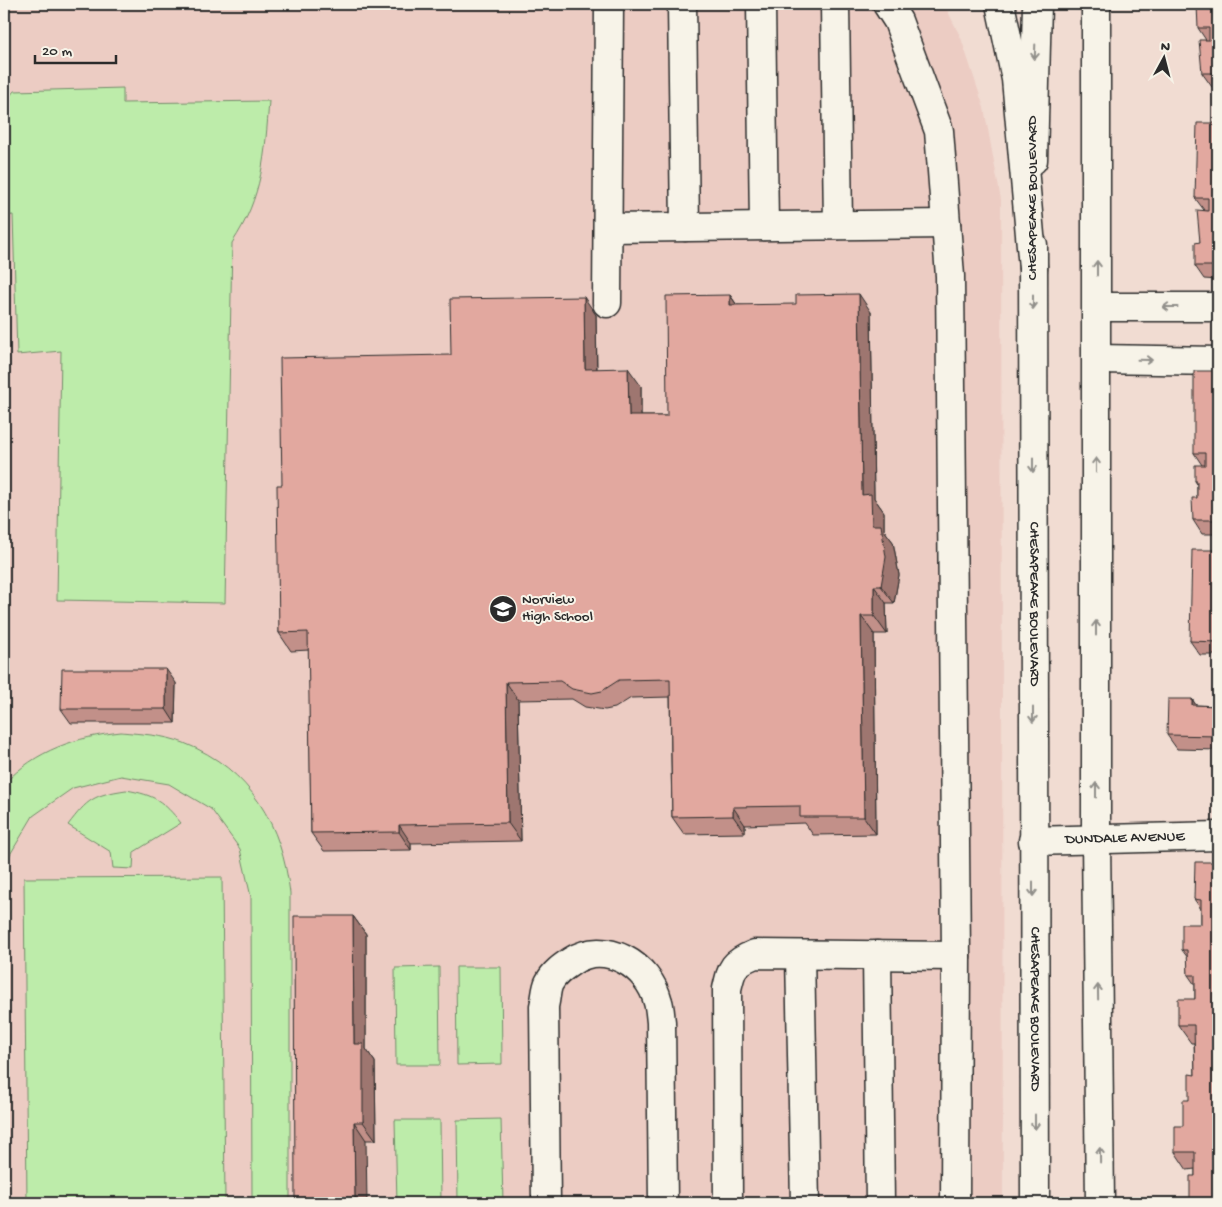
<svg xmlns="http://www.w3.org/2000/svg" width="1222" height="1207" font-family="'Gochi Hand',sans-serif">
<rect width="100%" height="100%" fill="#f1dcd2"/>
<filter id="ink" filterUnits="userSpaceOnUse"><feTurbulence type="fractalNoise" baseFrequency=".02" numOctaves="2"/><feDisplacementMap in="SourceGraphic" scale="10" xChannelSelector="R" yChannelSelector="G"/><feConvolveMatrix kernelMatrix="1 2 1 2 8 2 1 2 1" color-interpolation-filters="sRGB"/></filter>
<g filter="url(#ink)">
<!-- built -->
<path fill="#ecccc3" d="M4,4H944L961,38L984,108L1001,200L1003,1203H4Z"/>
<!-- green -->
<g fill="#bdecaa" stroke="#748c6a">
<path d="M123,88V103L269,101C265,154 263,197 232,243L225,603L57,600L61,351L17,355L13,215L4,216V103L14,91Z"/>
<path d="M121,732C142,734 164,735 184,743C251,769 282,826 290,893V1203H252L251,897L240,849L211,809L169,784L121,776L73,788L33,816L8,858L4,882V784C36,750 76,737 121,732Z"/>
<path d="M126,790C155,795 163,801 181,823L134,852L133,869L113,868L111,852L68,825C88,799 93,795 126,790Z"/>
<path d="M222,877L225,1203H27L24,878Z"/>
<path d="M439,967L440,1065H396L395,968Z"/>
<path d="M456,967H501L502,1064L457,1065Z"/>
<path d="M501,1119L503,1203H458L457,1120Z"/>
<path d="M395,1120H440L441,1203H397Z"/>
</g>
<g fill="none" stroke-linecap="round" stroke-linejoin="round">
<!-- minor casing -->
<g stroke="#2b2b2b" stroke-width="31">
<g id="minor">
<path d="M682,4L685,227"/>
<path d="M761,4L764,226"/>
<path d="M835,4L838,225"/>
<path d="M887,4L898,21L939,131L950,276L956,956L955,1203"/>
<path d="M608,228L946,224"/>
<path d="M607,303L609,4"/>
<path d="M1097,307H1218"/>
<path d="M1097,359L1218,361"/>
<path id="s1" d="M1033,841L1218,836"/>
<path d="M800,955L805,1203"/>
<path d="M877,955L880,1203"/>
<path d="M546,1203L544,1006C546,999 546,989 549,983C554,973 563,967 572,961C605,939 649,965 658,1002C660,1008 660,1015 661,1022L663,1203"/>
<path d="M728,1203L727,989C732,967 733,963 755,954L956,956"/>
</g>
</g>
<!-- major casing -->
<g stroke="#2b2b2b" stroke-width="31">
<g id="major">
<path d="M1096,4V839L1100,1203"/>
<path d="M1033,160L1037,4"/>
<path id="s2" d="M1033,245L1035,1203"/>
</g>
</g>
<!-- highway casing -->
<g stroke="#2b2b2b" stroke-width="31">
<path id="highway" d="M1000,4L1016,79L1033,268"/>
</g>
<!-- minor -->
<use href="#minor" stroke="#f7f3e8" stroke-width="28"/>
<!-- major -->
<use href="#major" stroke="#f7f3e8" stroke-width="28"/>
<!-- highway -->
<use href="#highway" stroke="#f7f3e8" stroke-width="28"/>
</g>
<!-- wall -->
<g fill="#c29089" stroke="#2b2b2b">
<path d="M1218,4V87H1212L1202,73L1206,40L1198,28Z"/>
<path d="M1218,123V280L1204,279L1195,266L1200,242L1204,210L1195,198Z"/>
<path d="M730,295L737,305L871,312L874,498L884,512V530L893,542L899,575L894,603H886L887,634H874L876,834L813,835L805,823L745,825V833L684,834L672,817L670,697L631,698L615,708L605,710L585,707L572,699L518,700L521,841L411,843V850L324,851L311,833L309,650L291,651L279,633L282,485L451,355L596,315L597,369L641,386V416H667Z"/>
<path d="M1218,371V534H1202L1193,520L1197,498V484L1195,481L1202,465L1194,453Z"/>
<path d="M1218,550V655H1200L1190,641Z"/>
<path d="M176,683L175,723H71L61,709Z"/>
<path d="M1192,699L1196,705L1218,706V750L1177,749L1167,735Z"/>
<path d="M1218,862V1203L1190,1202L1195,1176V1169L1187,1170L1175,1152L1183,1126L1195,1075L1194,1043H1191L1178,1025L1195,999V985L1188,975V958L1182,950L1201,924V909L1194,899Z"/>
<path d="M353,916L366,934V1049L375,1062L376,1140H366L295,1203Z"/>
</g>
<!-- shaded-wall -->
<g fill="#9e766f" stroke="#2b2b2b">
<path d="M859,294L871,312L874,498L884,512V530L893,542L899,575L894,603L881,586L872,525L862,495Z"/>
<path d="M730,295L742,313L730,305Z"/>
<path d="M584,297L596,315L597,387L585,369Z"/>
<path d="M628,368L641,386V434L629,416Z"/>
<path d="M874,586L886,603L887,634L874,616Z"/>
<path d="M861,616L874,634L876,834L864,817Z"/>
<path d="M166,669L176,683L175,723L166,709Z"/>
<path d="M506,682L518,700L521,841L508,823Z"/>
<path d="M1192,699L1201,713L1192,705Z"/>
<path d="M733,807L745,825V833L733,816Z"/>
<path d="M399,825L411,843V850L399,832Z"/>
<path d="M353,916L366,934V1049L375,1062L376,1140L363,1122L354,1044Z"/>
<path d="M1214,1002L1218,1008V1031L1214,1026Z"/>
<path d="M354,1122L366,1140L367,1203H355Z"/>
</g>
<!-- building -->
<g fill="#e2a89f" stroke="#2b2b2b">
<path d="M1203,4H1218V73H1202L1199,40H1209V28H1198L1197,5H1203Z"/>
<path d="M1197,123H1218V266H1195V243L1200,242L1197,210L1208,211V198H1195Z"/>
<path d="M859,294L862,495L871,494L872,525H881L886,557L881,586H874V616H861L864,817H800V806L733,807V816L672,817L670,679L619,680L602,691L592,693L572,689L560,681L506,682L508,823L399,825V832L311,833L308,632L279,633L277,485H282L280,358L451,355L450,299L584,297L585,369L628,368L629,416H667L666,296L730,295V305L796,304V295Z"/>
<path d="M1194,371H1218V520H1193L1192,498H1197V481H1195V465H1205V453H1194Z"/>
<path d="M1192,550H1218V642L1190,641Z"/>
<path d="M62,669H166V709H61Z"/>
<path d="M1168,699H1192V705L1218,706V736L1167,735Z"/>
<path d="M1195,862H1218V1002H1214V1026H1218V1203H1180V1202H1190V1176H1195V1152H1175V1126H1183V1100H1189V1074L1195,1075L1194,1025H1178V999H1195V975H1188L1187,950H1182V924H1201V900L1194,899Z"/>
<path d="M294,916H353L354,1044H363V1122H354L355,1203H295Z"/>
</g>
<!-- one-way arrows -->
<defs><path id="oneway-shaft" d="M-6 0H5M1.5-3L5.5 0L1.5 3" fill="none" stroke-width="1.6" stroke-linecap="round" stroke-linejoin="round" transform="scale(1.25)"/></defs>
<g stroke="#918f8a">
<use href="#oneway-shaft" transform="translate(1035 52) rotate(92)"/>
<use href="#oneway-shaft" transform="translate(1097 268) rotate(-90)"/>
<use href="#oneway-shaft" transform="translate(1033 302) rotate(90)"/>
<use href="#oneway-shaft" transform="translate(1170 307) rotate(180)"/>
<use href="#oneway-shaft" transform="translate(1145 360) rotate(1)"/>
<use href="#oneway-shaft" transform="translate(1033 465) rotate(90)"/>
<use href="#oneway-shaft" transform="translate(1096 465) rotate(-90)"/>
<use href="#oneway-shaft" transform="translate(1096 628) rotate(-90)"/>
<use href="#oneway-shaft" transform="translate(1033 715) rotate(90)"/>
<use href="#oneway-shaft" transform="translate(1096 790) rotate(-90)"/>
<use href="#oneway-shaft" transform="translate(1033 889) rotate(90)"/>
<use href="#oneway-shaft" transform="translate(1098 992) rotate(-91)"/>
<use href="#oneway-shaft" transform="translate(1035 1122) rotate(90)"/>
<use href="#oneway-shaft" transform="translate(1100 1155) rotate(-91)"/>
</g>
</g>
<!-- icons -->
<defs>
<g id="school-disc" transform="scale(1.4375)"><circle r="9.5" fill="#2b2b2b" stroke="#f7f3e8"/><path d="M0-5L7-2L0 1L-7-2ZM-4 1L0 2.5L4 1V4Q0 6-4 4Z" fill="#fff"/></g>
</defs>
<g fill-rule="evenodd">
<use href="#school-disc" x="503" y="609"/>
</g>
<g text-anchor="middle" dominant-baseline="central" stroke-width="4" stroke-linejoin="round" paint-order="stroke">
<!-- street labels -->
<g font-size="15" fill="#2b2b2b" stroke="#f7f3e8">
<text transform="translate(1033 198) rotate(-90)">CHESAPEAKE BOULEVARD</text>
<text stroke="none"><textPath href="#s2" startOffset="359">CHESAPEAKE BOULEVARD</textPath></text>
<text stroke="none"><textPath href="#s1" startOffset="92">DUNDALE AVENUE</textPath></text>
<text stroke="none"><textPath href="#s2" startOffset="764">CHESAPEAKE BOULEVARD</textPath></text>
</g>
<!-- poi labels -->
<g font-size="15" fill="#2b2b2b" stroke="#f7f3e8" text-anchor="start">
<text x="522" y="600">Norview<tspan x="522" dy="17">High School</tspan></text>
</g>
</g>
<!-- margin -->
<rect width="1222" height="1207" fill="none" stroke="#f7f3e8" stroke-width="20"/>
<rect x="10" y="10" width="1202" height="1187" fill="none" stroke="#2b2b2b" stroke-width="2" filter="url(#ink)"/>
<!-- north arrow -->
<g transform="translate(1164 58) rotate(7)" stroke="#f7f3e8" stroke-width="4" paint-order="stroke">
<path d="M0-4L9 19L0 12L-9 19Z" fill="#2b2b2b"/>
<text y="-8" font-size="14" font-weight="bold" text-anchor="middle" fill="#2b2b2b">N</text>
</g>
<!-- scale -->
<path d="M35 55v8h81v-8" fill="none" stroke="#2b2b2b" stroke-width="2.5"/>
<text x="42" y="55" font-size="15" fill="#2b2b2b" stroke="#f7f3e8" stroke-width="4" paint-order="stroke">20 m</text>
</svg>
